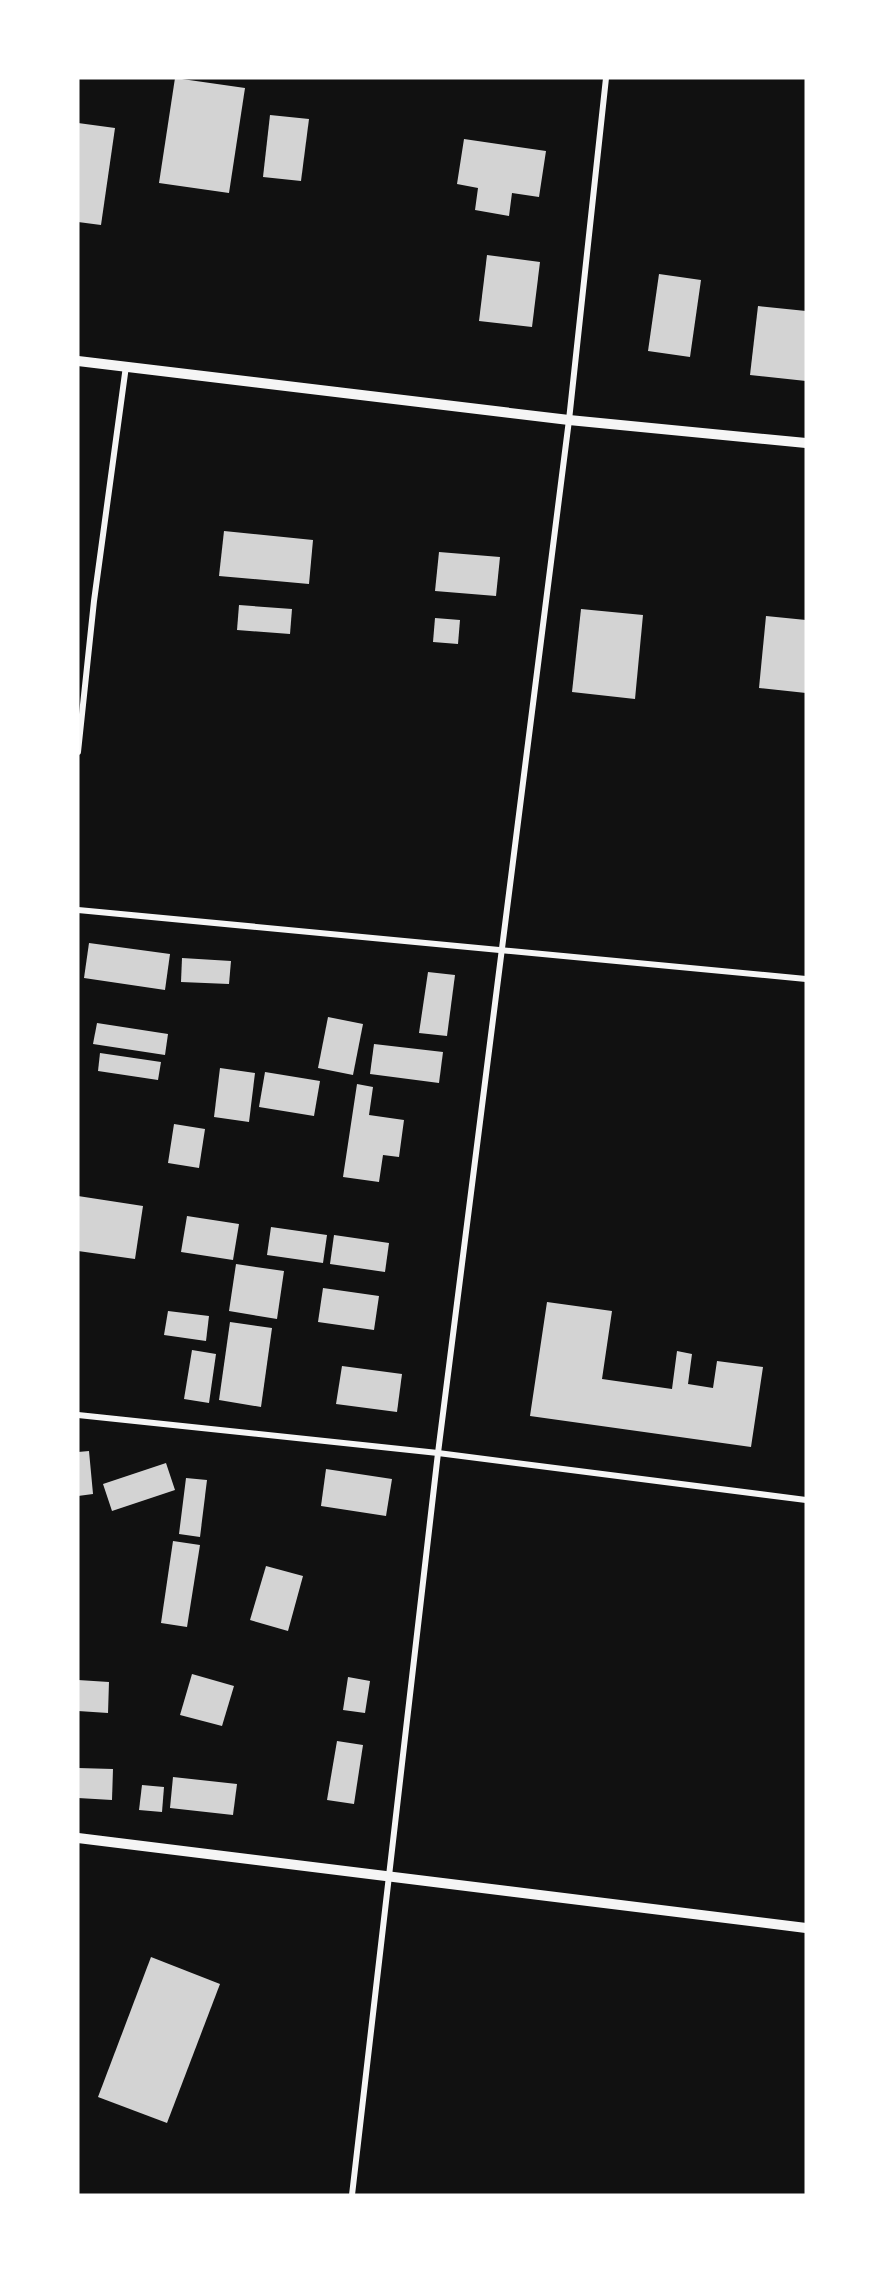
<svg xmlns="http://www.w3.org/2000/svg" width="884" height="2273" font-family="Poppins,sans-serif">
<rect width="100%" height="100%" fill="#111"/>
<!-- building -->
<g fill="#d3d3d3">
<path d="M175,78L245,88L229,193L159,183Z"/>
<path d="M270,115L309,119L301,181L263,177Z"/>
<path d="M78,123L115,128L101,225L78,222Z"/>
<path d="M464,139L546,151L539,197L512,193L509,216L475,210L478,188L457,184Z"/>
<path d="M487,255L540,262L532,327L479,321Z"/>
<path d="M659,274L701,280L690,357L648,351Z"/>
<path d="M758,306L806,311V381L750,375Z"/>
<path d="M224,531L313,540L309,584L219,576Z"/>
<path d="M439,552L500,557L496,596L435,591Z"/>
<path d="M239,605L292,609L290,634L237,630Z"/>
<path d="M581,609L643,615L635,699L572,692Z"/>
<path d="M766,616L806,620V693L759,688Z"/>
<path d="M435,618L460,620L458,644L433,642Z"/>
<path d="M89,943L170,954L165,990L84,978Z"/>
<path d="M182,958L231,961L229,984L181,982Z"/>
<path d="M428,972L455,975L447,1036L419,1033Z"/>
<path d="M328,1017L363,1024L353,1075L318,1068Z"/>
<path d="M97,1023L168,1034L165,1055L93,1044Z"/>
<path d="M374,1044L443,1052L439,1083L370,1074Z"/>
<path d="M100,1053L161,1062L158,1080L98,1071Z"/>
<path d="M220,1068L255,1073L249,1122L214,1117Z"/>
<path d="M265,1072L320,1081L314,1116L259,1107Z"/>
<path d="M357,1084L373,1087L369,1115L404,1120L399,1157L383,1155L379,1182L343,1177Z"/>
<path d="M174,1124L205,1129L199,1168L168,1163Z"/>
<path d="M78,1196L143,1206L135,1259L78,1251Z"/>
<path d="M187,1216L239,1224L233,1260L181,1252Z"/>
<path d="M271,1227L327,1235L323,1263L267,1255Z"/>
<path d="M334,1235L389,1243L385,1272L330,1264Z"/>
<path d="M236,1264L284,1271L277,1319L229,1311Z"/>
<path d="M323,1288L379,1296L374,1330L318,1322Z"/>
<path d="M547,1302L612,1311L602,1379L672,1389L677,1351L692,1354L688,1384L713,1388L717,1361L763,1367L751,1447L530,1416Z"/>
<path d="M168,1311L209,1316L206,1341L164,1335Z"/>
<path d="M230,1322L272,1328L261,1407L219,1400Z"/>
<path d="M192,1350L216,1354L209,1403L184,1399Z"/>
<path d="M342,1366L402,1374L397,1412L336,1404Z"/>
<path d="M89,1451L93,1494L78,1496V1452Z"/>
<path d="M166,1463L175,1490L112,1511L103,1484Z"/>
<path d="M326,1469L392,1479L386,1516L321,1506Z"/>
<path d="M186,1478L207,1480L200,1537L179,1534Z"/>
<path d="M173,1541L200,1545L187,1627L161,1623Z"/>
<path d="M266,1566L303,1576L288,1631L250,1620Z"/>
<path d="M192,1674L234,1686L222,1726L180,1715Z"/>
<path d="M348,1677L370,1681L365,1713L343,1710Z"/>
<path d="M78,1680L109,1682L108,1713L78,1711Z"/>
<path d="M337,1741L363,1745L354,1804L327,1800Z"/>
<path d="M78,1768L113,1769L112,1800L78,1798Z"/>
<path d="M173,1777L237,1784L233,1815L170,1808Z"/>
<path d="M142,1785L164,1787L162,1812L139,1810Z"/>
<path d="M151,1957L220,1984L167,2123L98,2097Z"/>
</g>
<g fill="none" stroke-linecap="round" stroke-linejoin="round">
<!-- minor -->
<g stroke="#f5f5f5" stroke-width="6">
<path d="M78,752L94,601L126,366"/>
<path d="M78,910L806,979"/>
<path d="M78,1415L438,1453L806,1500"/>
<path d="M352,2195L438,1453L569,420L606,78"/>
</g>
<!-- tertiary -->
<g stroke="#f5f5f5" stroke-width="10">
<path d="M78,361L569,420L806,443"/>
<path d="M78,1838L806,1928"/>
</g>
</g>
<!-- border -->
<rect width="884" height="2273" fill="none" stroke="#ffffff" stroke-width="159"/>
</svg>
